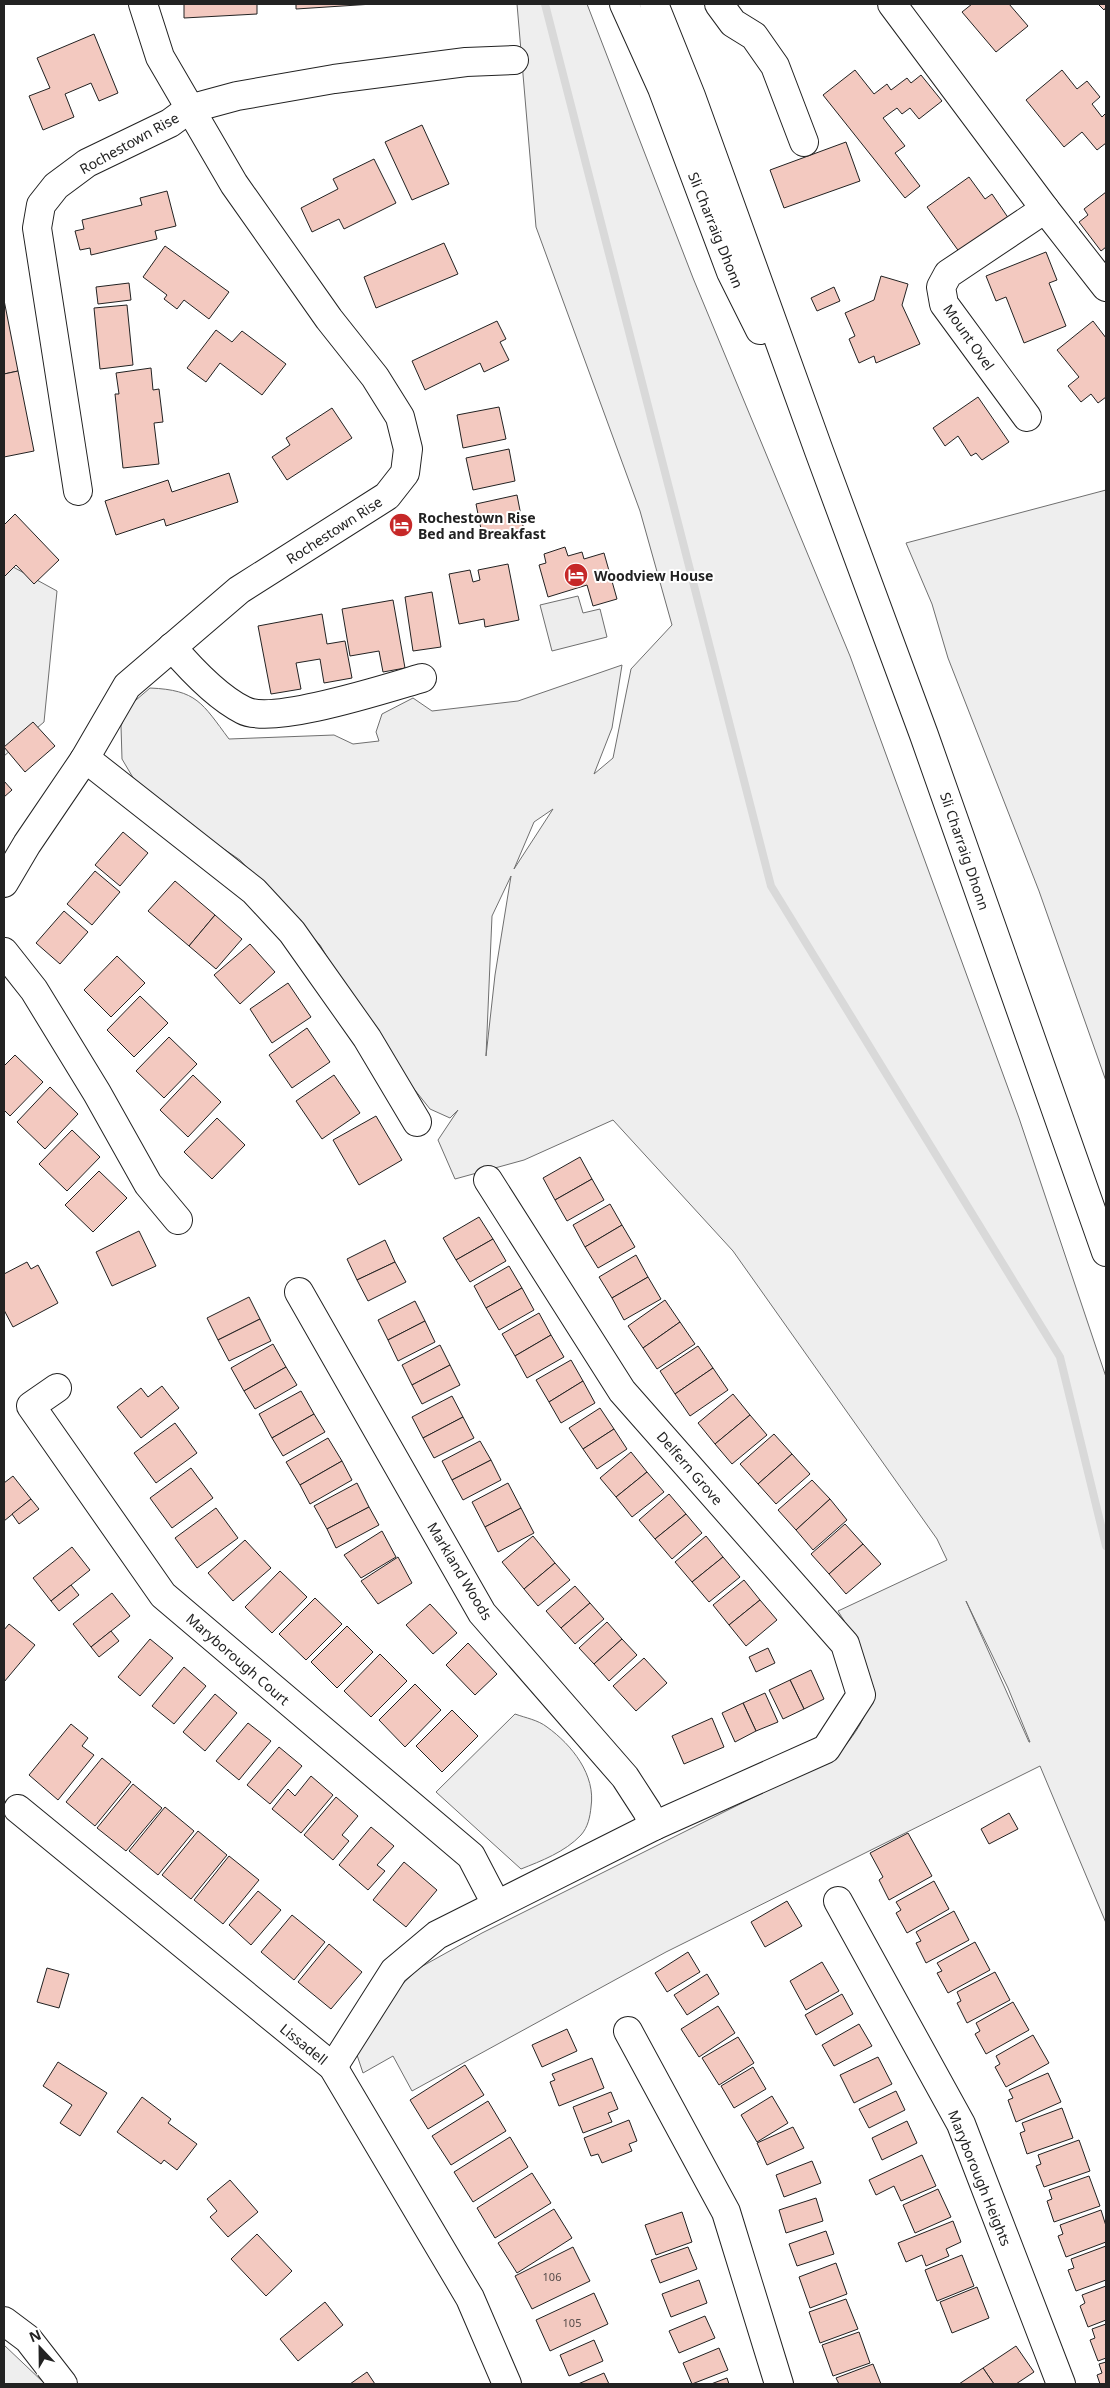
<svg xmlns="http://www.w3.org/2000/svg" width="1110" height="2388" font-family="'Noto Sans',sans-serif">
<rect width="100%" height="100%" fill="#fff"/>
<!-- green -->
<g fill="#eee" stroke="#6f6f6f" fill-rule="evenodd">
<path d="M517,4H587L693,278L850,656L1019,1118L1106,1377V1923L1040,1766L666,1952L412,2091L393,2056L363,2073L357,2055L369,2027L391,1995L419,1968L482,1933L836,1756C887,1701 875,1670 838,1611L947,1560L937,1539L733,1251L613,1120L524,1160L455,1179L438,1140L458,1110L450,1118L430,1109L379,1045L320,945L240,860L168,811L135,781L122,759L121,726L129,706L150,688C197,690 202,703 229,739L334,735L353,744L379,741L376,732L382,714L413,698L432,711L518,701L622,665L612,728L594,774L613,758L631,669L672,625L640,511L536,227ZM553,809L514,869L534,822ZM511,876L495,975L486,1056L492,916ZM966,1601L1008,1688L1030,1742H1029Z"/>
<path d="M1106,490V1081L1039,891L948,658L932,604L906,543Z"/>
<path d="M4,562L57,591L44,722L4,756Z"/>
<path d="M515,1714C526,1718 538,1720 547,1727C572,1745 596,1775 591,1807C590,1817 588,1827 581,1835C565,1852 541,1861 521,1869L436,1792Z"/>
<path d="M4,2345L43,2382L45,2384H4Z"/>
</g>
<!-- parking -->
<path fill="#ededed" stroke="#6f6f6f" d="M578,596L583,613L600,609L607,637L552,651L540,605Z"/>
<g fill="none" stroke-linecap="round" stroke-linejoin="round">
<!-- stream -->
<path stroke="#d9d9d9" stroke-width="8" d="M545,4L771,886L1060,1357L1106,1546"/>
</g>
<!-- building -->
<g fill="#f3c9c0" stroke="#222">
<path d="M184,4H257V14L184,18Z"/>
<path d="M296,4H373L296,9Z"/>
<path d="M972,4H1009L1028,26L996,52L962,12Z"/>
<path d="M1098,4H1106V7L1104,10Z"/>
<path d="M94,34L118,93L99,101L91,83L65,94L74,117L43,130L29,96L50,88L37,58Z"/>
<path d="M855,70L874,94L887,84L891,90L907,78L911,83L921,75L942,101L919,119L910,108L902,114L897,108L883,118L905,146L895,153L920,186L905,198L823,95Z"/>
<path d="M1062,70L1077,89L1087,81L1100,97L1092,104L1102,117L1106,113V143L1097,150L1082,132L1064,147L1026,100Z"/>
<path d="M422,125L449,184L412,200L385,142Z"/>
<path d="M846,142L860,181L784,208L770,170Z"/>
<path d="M374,159L396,203L344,229L339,219L312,232L301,208L338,189L333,179Z"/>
<path d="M969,177L985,199L992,194L1009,219L960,253L927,207Z"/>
<path d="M167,191L176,226L155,231L157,239L91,255L90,248L80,250L75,231L84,229L82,220L142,205L140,198Z"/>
<path d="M1106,192V247L1101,251L1079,222L1088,215L1084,209Z"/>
<path d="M444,243L458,274L376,308L364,277Z"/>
<path d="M165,246L229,292L209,319L184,300L177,309L164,299L167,295L143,277Z"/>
<path d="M1046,252L1057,280L1049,283L1066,326L1024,343L1006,297L996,301L986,276Z"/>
<path d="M881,276L908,284L902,305L920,344L876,363L874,356L859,363L849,339L855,336L845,313L874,300Z"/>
<path d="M129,283L131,300L98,304L96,287Z"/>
<path d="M834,287L840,301L817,311L811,298Z"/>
<path d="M4,300L18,371L4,374Z"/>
<path d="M127,305L133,365L100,369L94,308Z"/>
<path d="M497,321L506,339L500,342L509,360L484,372L480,363L425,390L412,361Z"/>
<path d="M1093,321L1106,338V397L1098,403L1091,394L1081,402L1068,386L1079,377L1057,350Z"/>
<path d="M216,330L232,342L242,331L286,364L262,395L220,363L206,382L187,368Z"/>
<path d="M151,368L153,390L159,389L163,422L154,423L159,464L123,468L115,394H119L116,373Z"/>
<path d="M18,371L34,451L4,457V374Z"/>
<path d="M978,397L1009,442L982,460L976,453L971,456L958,436L945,446L933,428Z"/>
<path d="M499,407L506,439L463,448L457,415Z"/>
<path d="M332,408L352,438L287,480L272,457L290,445L286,438Z"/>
<path d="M509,449L515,481L473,490L466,458Z"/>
<path d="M229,473L238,502L166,526L164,519L116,535L105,501L168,480L172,492Z"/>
<path d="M517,495L524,531L483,539L476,504Z"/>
<path d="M15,514L59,560L34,584L16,565L4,577V525Z"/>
<path d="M565,547L568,556L582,552L584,559L604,553L617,599L593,606L587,585L548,597L539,565L546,563L544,554Z"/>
<path d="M508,564L519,620L485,627L484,619L459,624L449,574L470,570L473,582L480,580L478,570Z"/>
<path d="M432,592L441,647L413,651L405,597Z"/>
<path d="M393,600L405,668L383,672L379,651L350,656L342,609Z"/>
<path d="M322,614L327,644L345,641L352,678L324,683L320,659L296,663L301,689L271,694L258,626Z"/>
<path d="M33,722L55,746L25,772L4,747Z"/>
<path d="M4,781L12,790L4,797Z"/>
<path d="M123,832L148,853L120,886L95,865Z"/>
<path d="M95,871L120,892L92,925L67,904Z"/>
<path d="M175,881L215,915L189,946L148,911Z"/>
<path d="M64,911L88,932L60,964L36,943Z"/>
<path d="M215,915L242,939L216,969L189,946Z"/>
<path d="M250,944L275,972L240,1004L214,975Z"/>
<path d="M117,956L145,983L111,1017L84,990Z"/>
<path d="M288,983L311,1017L272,1043L250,1009Z"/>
<path d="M140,996L168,1023L134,1057L107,1030Z"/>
<path d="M307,1028L330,1062L292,1088L269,1055Z"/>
<path d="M169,1037L197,1064L164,1098L136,1071Z"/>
<path d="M15,1055L43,1082L10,1116L4,1110V1066Z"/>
<path d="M193,1075L221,1102L188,1137L160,1110Z"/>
<path d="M334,1075L360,1113L322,1139L296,1101Z"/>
<path d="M50,1087L78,1114L45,1149L17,1122Z"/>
<path d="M376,1116L402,1160L359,1185L333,1140Z"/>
<path d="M217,1118L245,1145L212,1179L184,1152Z"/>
<path d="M72,1130L100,1157L67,1191L39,1164Z"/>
<path d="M580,1157L592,1179L555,1200L543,1178Z"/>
<path d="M99,1171L127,1198L93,1232L65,1205Z"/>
<path d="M592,1179L604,1200L567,1221L555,1200Z"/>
<path d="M610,1204L622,1225L585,1247L573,1225Z"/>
<path d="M479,1217L493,1239L456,1260L443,1238Z"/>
<path d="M622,1225L635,1247L598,1268L585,1247Z"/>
<path d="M139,1231L156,1266L112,1286L96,1252Z"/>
<path d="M493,1239L506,1261L470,1282L456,1260Z"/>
<path d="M385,1240L395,1262L357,1280L347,1259Z"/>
<path d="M636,1255L648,1277L612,1298L599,1277Z"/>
<path d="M27,1262L31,1269L38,1265L58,1303L13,1327L4,1310V1274Z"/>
<path d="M395,1262L406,1282L368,1301L357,1280Z"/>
<path d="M509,1266L522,1288L486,1308L474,1286Z"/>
<path d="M648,1277L661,1299L624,1320L612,1298Z"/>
<path d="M522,1288L534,1310L499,1330L486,1308Z"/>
<path d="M249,1297L260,1319L218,1340L207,1318Z"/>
<path d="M665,1300L680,1322L643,1348L628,1326Z"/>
<path d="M415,1301L425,1321L388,1340L378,1320Z"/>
<path d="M539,1313L551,1335L515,1356L502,1334Z"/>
<path d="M260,1319L271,1341L229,1361L218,1340Z"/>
<path d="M425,1321L435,1342L398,1361L388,1340Z"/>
<path d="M680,1322L695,1344L657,1369L643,1348Z"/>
<path d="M551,1335L564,1357L527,1378L515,1356Z"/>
<path d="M273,1344L286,1367L244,1391L231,1368Z"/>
<path d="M440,1345L450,1365L412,1385L402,1365Z"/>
<path d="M698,1346L713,1368L675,1394L660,1371Z"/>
<path d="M571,1360L583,1381L549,1402L536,1380Z"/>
<path d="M450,1365L460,1385L422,1404L412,1385Z"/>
<path d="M286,1367L297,1385L255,1409L244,1391Z"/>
<path d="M713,1368L728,1390L690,1416L675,1394Z"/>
<path d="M583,1381L595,1403L561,1423L549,1402Z"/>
<path d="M162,1386L179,1408L141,1438L117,1407L141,1388L148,1397Z"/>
<path d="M301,1391L314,1414L272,1438L259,1414Z"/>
<path d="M733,1394L750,1415L715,1444L698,1423Z"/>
<path d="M452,1396L463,1417L423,1438L412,1417Z"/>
<path d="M600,1408L614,1429L583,1449L569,1428Z"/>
<path d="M314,1414L325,1432L283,1456L272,1438Z"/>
<path d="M750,1415L767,1435L732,1464L715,1444Z"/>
<path d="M463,1417L474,1438L434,1458L423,1438Z"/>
<path d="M175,1423L197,1453L156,1483L134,1453Z"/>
<path d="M614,1429L627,1449L597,1469L583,1449Z"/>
<path d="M774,1434L792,1454L758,1484L740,1464Z"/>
<path d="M328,1438L342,1461L300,1485L286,1462Z"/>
<path d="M480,1441L491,1460L452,1480L442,1461Z"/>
<path d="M631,1452L647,1472L616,1497L600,1478Z"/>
<path d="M792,1454L810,1474L776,1504L758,1484Z"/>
<path d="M491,1460L501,1480L463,1500L452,1480Z"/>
<path d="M342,1461L352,1480L310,1504L300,1485Z"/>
<path d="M191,1468L213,1498L172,1528L150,1498Z"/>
<path d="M647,1472L664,1492L632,1517L616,1497Z"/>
<path d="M13,1476L31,1499L4,1521V1483Z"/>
<path d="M812,1480L830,1499L796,1530L778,1510Z"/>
<path d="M357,1483L369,1507L327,1529L314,1506Z"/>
<path d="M508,1483L521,1508L485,1527L472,1502Z"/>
<path d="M669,1494L686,1514L655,1539L639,1520Z"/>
<path d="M31,1499L39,1509L19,1524L12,1514Z"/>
<path d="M830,1499L847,1520L813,1550L796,1530Z"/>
<path d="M369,1507L379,1525L336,1548L327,1529Z"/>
<path d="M216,1508L238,1538L197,1568L175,1538Z"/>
<path d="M521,1508L534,1533L498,1552L485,1527Z"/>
<path d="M686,1514L702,1533L672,1559L655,1539Z"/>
<path d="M845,1524L863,1544L829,1574L811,1554Z"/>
<path d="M382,1531L396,1557L361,1578L344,1555Z"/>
<path d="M533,1536L555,1563L524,1589L502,1562Z"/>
<path d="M706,1536L723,1557L692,1582L675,1562Z"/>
<path d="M245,1540L271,1568L233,1601L208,1573Z"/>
<path d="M863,1544L881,1564L846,1594L829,1574Z"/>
<path d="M72,1547L90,1570L51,1601L33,1578Z"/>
<path d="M398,1557L412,1583L378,1604L361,1581Z"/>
<path d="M723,1557L740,1577L709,1602L692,1582Z"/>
<path d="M555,1563L570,1580L538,1606L524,1589Z"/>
<path d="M280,1571L307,1597L272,1633L245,1607Z"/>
<path d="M744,1580L760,1600L729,1625L713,1605Z"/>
<path d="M71,1585L79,1595L59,1611L51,1601Z"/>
<path d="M575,1586L590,1603L561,1628L546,1611Z"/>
<path d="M112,1593L130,1616L91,1647L73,1624Z"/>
<path d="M315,1598L342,1624L306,1660L279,1634Z"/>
<path d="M760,1600L777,1620L746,1646L729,1625Z"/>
<path d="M590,1603L604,1619L575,1644L561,1628Z"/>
<path d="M430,1604L457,1633L433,1654L406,1625Z"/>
<path d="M607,1622L622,1639L594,1664L579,1648Z"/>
<path d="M9,1624L35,1645L4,1682V1630Z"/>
<path d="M347,1626L373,1652L337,1688L311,1662Z"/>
<path d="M111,1631L119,1641L99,1657L91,1647Z"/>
<path d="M150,1639L173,1658L140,1696L118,1677Z"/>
<path d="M622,1639L637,1655L609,1681L594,1664Z"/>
<path d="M468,1643L497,1674L475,1695L446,1665Z"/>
<path d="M768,1648L775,1663L756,1672L749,1657Z"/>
<path d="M380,1654L407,1681L371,1717L344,1691Z"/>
<path d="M644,1658L667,1683L636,1711L613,1686Z"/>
<path d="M184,1667L206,1686L174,1724L152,1706Z"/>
<path d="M811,1670L824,1699L804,1709L790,1680Z"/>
<path d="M790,1680L804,1709L783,1719L769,1690Z"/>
<path d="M415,1684L441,1710L405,1747L379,1720Z"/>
<path d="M765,1693L778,1722L756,1731L743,1703Z"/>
<path d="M215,1694L237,1713L205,1751L183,1732Z"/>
<path d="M743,1703L756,1731L735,1742L722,1713Z"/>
<path d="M452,1710L478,1736L442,1772L416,1746Z"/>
<path d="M712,1718L724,1747L684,1764L672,1736Z"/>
<path d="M248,1723L271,1741L239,1780L216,1761Z"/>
<path d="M71,1724L88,1738L82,1746L94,1755L58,1800L29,1775Z"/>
<path d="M279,1747L302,1766L270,1804L247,1785Z"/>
<path d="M102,1758L131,1782L95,1826L66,1802Z"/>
<path d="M311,1776L333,1795L301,1833L272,1809L288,1789L295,1796Z"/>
<path d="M133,1784L162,1808L126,1851L97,1828Z"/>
<path d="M336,1797L358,1816L342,1835L349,1841L333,1860L304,1835Z"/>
<path d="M165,1807L194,1831L158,1875L129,1851Z"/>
<path d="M1009,1813L1018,1829L989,1844L981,1829Z"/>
<path d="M371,1827L394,1846L377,1865L385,1871L368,1890L339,1865Z"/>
<path d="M198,1831L227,1855L191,1899L162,1875Z"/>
<path d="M908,1833L932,1876L889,1900L879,1880L883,1877L870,1853Z"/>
<path d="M229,1856L259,1880L223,1924L194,1900Z"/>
<path d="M404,1862L437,1890L406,1927L373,1900Z"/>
<path d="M934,1881L949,1909L907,1933L896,1913L901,1910L896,1902Z"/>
<path d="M258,1891L281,1910L251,1945L229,1925Z"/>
<path d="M787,1901L802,1926L765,1947L751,1922Z"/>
<path d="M954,1911L969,1940L926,1963L916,1943L921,1941L916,1932Z"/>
<path d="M292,1915L325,1942L294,1980L261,1952Z"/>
<path d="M975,1942L990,1970L948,1993L937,1973L942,1971L937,1963Z"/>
<path d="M329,1944L362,1972L331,2009L298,1982Z"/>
<path d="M688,1952L700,1972L667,1992L655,1973Z"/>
<path d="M822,1962L839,1991L806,2010L790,1981Z"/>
<path d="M47,1968L69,1974L59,2008L37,2002Z"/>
<path d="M995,1972L1010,2000L967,2023L957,2003L961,2001L957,1992Z"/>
<path d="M707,1974L719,1994L687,2015L674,1995Z"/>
<path d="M842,1994L853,2014L816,2035L805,2015Z"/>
<path d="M1013,2002L1029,2030L986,2054L975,2034L980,2031L976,2023Z"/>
<path d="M718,2006L735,2033L699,2057L681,2029Z"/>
<path d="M859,2024L872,2046L834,2066L822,2045Z"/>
<path d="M567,2029L577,2051L542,2067L532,2045Z"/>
<path d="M1033,2035L1049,2063L1006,2087L995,2067L1000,2064L996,2056Z"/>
<path d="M738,2037L754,2063L719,2085L702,2058Z"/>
<path d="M878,2057L892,2084L854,2103L840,2075Z"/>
<path d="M592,2058L604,2088L559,2106L550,2082L555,2080L552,2074Z"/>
<path d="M58,2062L107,2093L80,2136L60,2123L72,2105L43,2086Z"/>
<path d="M465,2065L484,2095L428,2129L410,2100Z"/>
<path d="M753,2067L766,2089L734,2108L721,2086Z"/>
<path d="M1048,2073L1061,2102L1016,2122L1008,2100L1013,2098L1009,2090Z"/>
<path d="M896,2091L905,2110L869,2128L859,2109Z"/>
<path d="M611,2092L618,2109L608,2113L612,2122L583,2133L573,2107Z"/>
<path d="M772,2096L788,2123L757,2142L741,2115Z"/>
<path d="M142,2097L171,2119L168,2123L197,2144L177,2170L164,2160L161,2164L117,2132Z"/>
<path d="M488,2101L506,2131L451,2165L432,2136Z"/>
<path d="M1062,2108L1073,2138L1027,2154L1020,2133L1025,2131L1022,2123Z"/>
<path d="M629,2120L637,2141L629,2144L632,2151L602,2163L598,2154L591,2156L584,2138Z"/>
<path d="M907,2121L917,2143L882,2160L872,2138Z"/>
<path d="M793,2127L804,2148L767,2165L757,2143Z"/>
<path d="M510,2137L528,2167L473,2202L454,2172Z"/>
<path d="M1079,2140L1090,2171L1044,2187L1036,2166L1041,2164L1038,2155Z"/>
<path d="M922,2155L936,2186L901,2201L894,2186L876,2195L869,2180Z"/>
<path d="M812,2161L821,2183L784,2197L776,2175Z"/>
<path d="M532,2173L551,2203L495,2238L477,2208Z"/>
<path d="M1089,2176L1100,2206L1054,2222L1047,2201L1052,2199L1049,2190Z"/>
<path d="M230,2180L258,2212L228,2237L210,2217L217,2211L207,2199Z"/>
<path d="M938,2189L951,2217L915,2233L903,2205Z"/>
<path d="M816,2198L823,2221L786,2233L779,2210Z"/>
<path d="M554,2209L572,2238L517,2273L498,2243Z"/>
<path d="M1101,2210L1106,2226V2242L1066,2257L1058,2236L1063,2234L1060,2225Z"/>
<path d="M682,2212L692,2242L656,2255L645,2225Z"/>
<path d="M953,2221L961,2242L946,2249L949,2256L926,2266L922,2255L906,2262L898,2243Z"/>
<path d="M826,2231L834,2254L797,2266L789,2244Z"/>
<path d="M257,2234L292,2271L266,2296L231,2259Z"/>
<path d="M1106,2246V2280L1076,2291L1068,2270L1074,2268L1071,2259Z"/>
<path d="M573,2247L590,2281L532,2309L515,2276Z"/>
<path d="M688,2247L697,2269L660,2283L651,2260Z"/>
<path d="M962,2255L974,2286L937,2301L925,2270Z"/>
<path d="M836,2263L847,2294L810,2308L799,2277Z"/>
<path d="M699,2280L707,2303L671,2317L662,2294Z"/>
<path d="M1106,2286V2320L1088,2327L1080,2306L1085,2303L1082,2295Z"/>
<path d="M977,2287L989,2318L952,2333L940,2302Z"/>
<path d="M594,2293L608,2324L550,2351L536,2320Z"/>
<path d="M846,2299L858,2329L820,2343L809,2312Z"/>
<path d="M325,2302L343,2325L298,2361L280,2339Z"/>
<path d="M705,2316L715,2338L679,2353L669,2331Z"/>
<path d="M1106,2324V2358L1098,2361L1090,2340L1095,2338L1092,2329Z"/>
<path d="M859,2332L870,2363L833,2376L822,2345Z"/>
<path d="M594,2340L603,2361L569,2376L560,2355Z"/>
<path d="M1016,2346L1034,2372L1016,2384H994L983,2368Z"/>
<path d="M719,2348L728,2370L692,2384L683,2363Z"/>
<path d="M1106,2362V2384H1100L1097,2375L1102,2373L1099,2364Z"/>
<path d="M873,2364L881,2384H839L836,2378Z"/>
<path d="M983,2368L994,2384H959Z"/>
<path d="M367,2372L375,2384H350Z"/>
<path d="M604,2373L609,2384H578Z"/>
<path d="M727,2378L729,2384H711Z"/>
</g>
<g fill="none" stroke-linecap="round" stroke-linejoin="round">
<!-- minor casing -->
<g stroke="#222" stroke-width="30">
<g id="minor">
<path d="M719,4L733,23L754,36L775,66L804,142"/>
<path d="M892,4L1045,209L1106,287"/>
<path d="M1027,417L944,304L941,287L948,274L1045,209"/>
<path d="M78,491L37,228L41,205L56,186L87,163L170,123L189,109L237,96L334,79L466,62L514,60"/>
<path d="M172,647C190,668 217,697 243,710C272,726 387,688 422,678"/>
<path d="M84,760L95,766L254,891L292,932L367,1038L417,1122"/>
<path d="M4,883L27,844L84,760L127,686L239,590L387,496L405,473L408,449L400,417L375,377L329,319L234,184L160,57L143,4"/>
<path d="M4,952L34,990L97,1093L148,1184L178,1220"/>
<path d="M299,1292L482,1613L625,1777L647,1811L654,1826"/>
<path d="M57,1388L31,1406L163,1595L471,1856L496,1904"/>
<path d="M18,1809L333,2067L470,2298L507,2384"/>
<path d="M838,1901L961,2124L1061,2384"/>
<path d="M628,2031L726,2212L779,2384"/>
<path d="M333,2067L394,1971L437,1935L654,1826L826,1749L861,1695L845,1644L622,1391L488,1180"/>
<path d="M4,2321L28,2339L63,2384"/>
</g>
</g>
<!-- highway casing -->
<g stroke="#222" stroke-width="30">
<g id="highway">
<path d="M624,4L662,88L731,272L760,330"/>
<path d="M654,4L691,96L819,451L924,735L1106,1252"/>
</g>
</g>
<!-- minor -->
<use href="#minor" stroke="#fff" stroke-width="28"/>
<!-- highway -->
<use href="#highway" stroke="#fff" stroke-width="28"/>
</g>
<!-- icons -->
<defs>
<g id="hotel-disc" transform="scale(1.25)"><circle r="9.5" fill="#c62828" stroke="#fff"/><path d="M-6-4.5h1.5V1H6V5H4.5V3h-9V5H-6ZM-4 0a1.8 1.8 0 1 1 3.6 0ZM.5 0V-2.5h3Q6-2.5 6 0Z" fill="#fff"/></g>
</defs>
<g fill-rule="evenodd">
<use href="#hotel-disc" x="401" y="525"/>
<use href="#hotel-disc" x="576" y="575"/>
</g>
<g text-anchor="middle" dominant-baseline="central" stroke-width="4" stroke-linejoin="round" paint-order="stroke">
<!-- number labels -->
<g font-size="11" fill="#564c4a">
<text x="552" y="2276">106</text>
<text x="572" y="2322">105</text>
</g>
<!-- street labels -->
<g font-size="14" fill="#222" stroke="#fff">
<text transform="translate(129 143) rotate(-29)">Rochestown Rise</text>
<text transform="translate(716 230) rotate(68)">Sli Charraig Dhonn</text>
<text transform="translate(969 337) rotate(55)">Mount Ovel</text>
<text transform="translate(334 530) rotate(-33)">Rochestown Rise</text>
<text transform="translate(965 851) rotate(71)">Sli Charraig Dhonn</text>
<text transform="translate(690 1468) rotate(49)">Delfern Grove</text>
<text transform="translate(460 1571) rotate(59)">Markland Woods</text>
<text transform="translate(238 1659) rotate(41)">Maryborough Court</text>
<text transform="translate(304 2044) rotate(39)">Lissadell</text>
<text transform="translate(980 2178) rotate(68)">Maryborough Heights</text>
</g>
<!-- poi labels -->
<g font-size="14" font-weight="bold" fill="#222" stroke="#fff" text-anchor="start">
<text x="418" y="517">Rochestown Rise<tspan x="418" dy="16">Bed and Breakfast</tspan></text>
<text x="594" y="575">Woodview House</text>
</g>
</g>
<!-- border -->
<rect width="1110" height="2388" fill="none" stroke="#222222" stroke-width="10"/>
<!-- north arrow -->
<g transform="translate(40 2348) rotate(338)" stroke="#ffffff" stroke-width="4" paint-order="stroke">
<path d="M0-4L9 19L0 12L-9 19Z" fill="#222222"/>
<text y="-8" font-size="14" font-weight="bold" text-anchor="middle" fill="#222222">N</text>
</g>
</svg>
